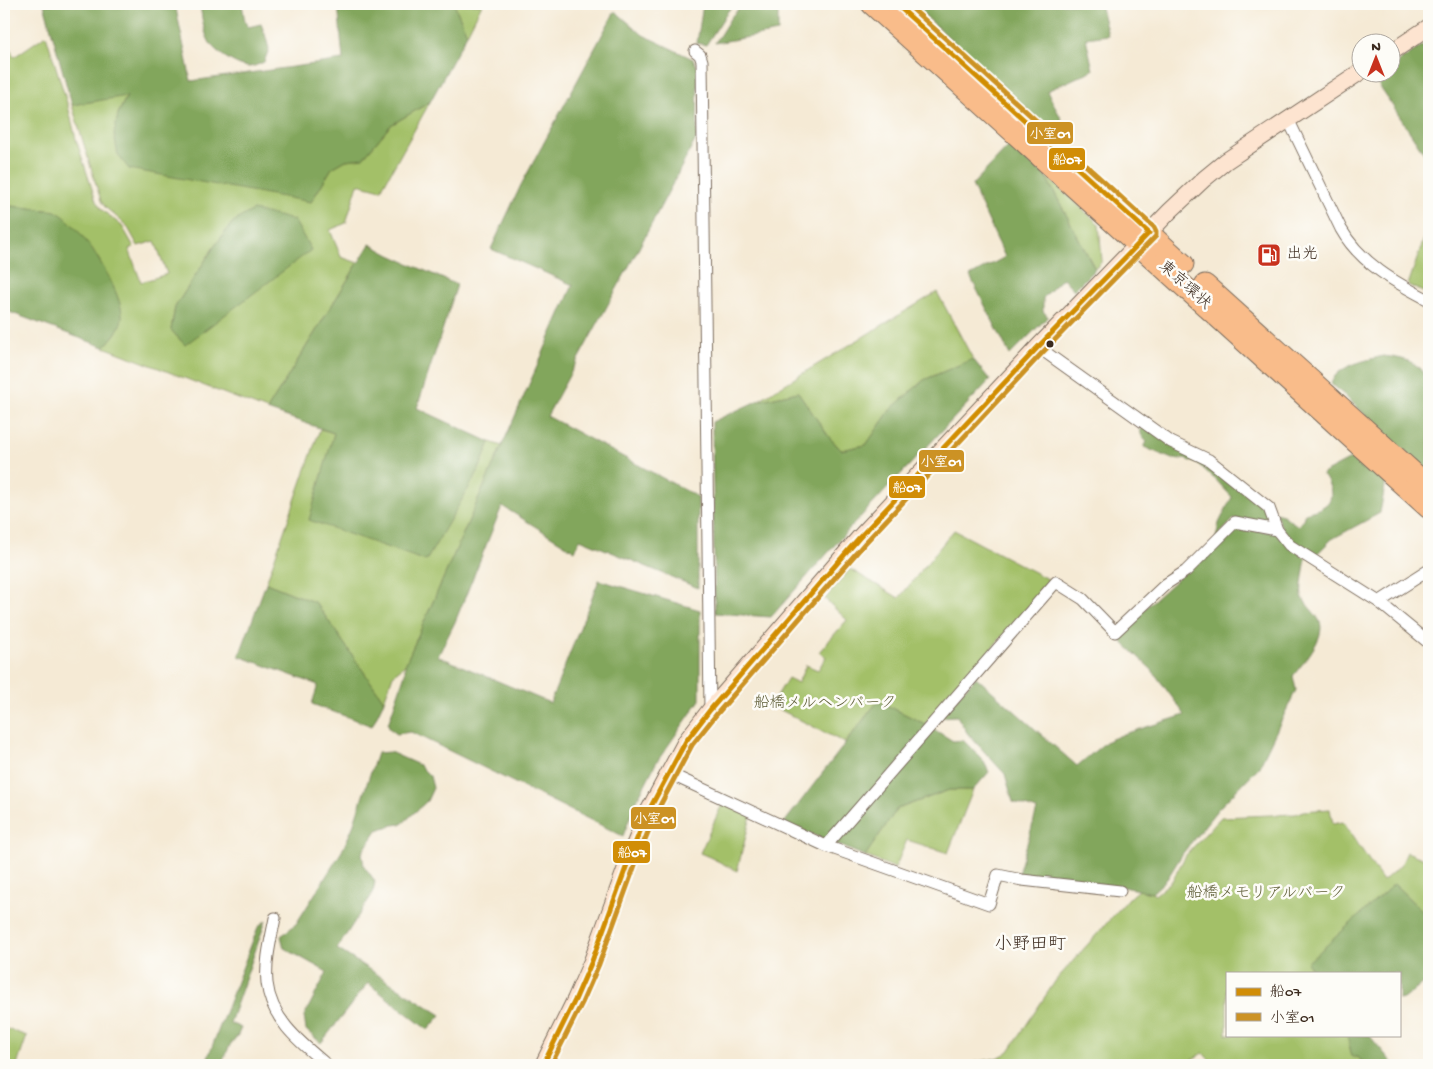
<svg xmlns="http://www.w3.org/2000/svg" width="1433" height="1069" font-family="'Gochi Hand','Klee One',sans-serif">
<rect width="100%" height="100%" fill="#fdfcf7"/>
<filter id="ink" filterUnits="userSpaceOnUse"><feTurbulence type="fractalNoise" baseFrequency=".02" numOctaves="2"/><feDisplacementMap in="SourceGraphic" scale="10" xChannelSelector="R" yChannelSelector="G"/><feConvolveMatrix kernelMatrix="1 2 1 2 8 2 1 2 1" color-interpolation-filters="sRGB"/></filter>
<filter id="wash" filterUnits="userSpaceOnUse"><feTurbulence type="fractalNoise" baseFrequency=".0096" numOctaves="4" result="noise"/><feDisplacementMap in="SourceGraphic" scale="20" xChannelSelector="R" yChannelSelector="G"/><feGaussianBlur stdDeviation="1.12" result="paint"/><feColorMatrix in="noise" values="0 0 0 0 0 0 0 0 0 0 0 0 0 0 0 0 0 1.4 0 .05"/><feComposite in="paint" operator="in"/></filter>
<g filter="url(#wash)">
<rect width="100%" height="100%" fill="#f5ead5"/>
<!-- green -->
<g fill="#a3c067" stroke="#6f7542" fill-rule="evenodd">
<path d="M454,4H482L467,34Z"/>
<path d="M4,34L14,57L46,35L68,106L76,139L96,201L102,210L122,226L134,247L129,249L141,282L167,274L155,241L138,246L127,226L105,207L101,201L72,105L127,95L118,114L311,202L332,168L346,160L363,158L391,125L430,102L381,190L358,184L346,223L330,230L341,257L358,263L267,410L104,347L116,333L118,299L109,277L92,248L55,211L10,206L4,207ZM233,222L185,345L171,330L175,307L214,247Z"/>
<path d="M1045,175L1099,224L1102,261L1095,269Z"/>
<path d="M1429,224V295L1408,285Z"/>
<path d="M937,292L973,359L924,380L891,409L866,445L841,450L829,437L798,392L757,401Z"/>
<path d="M320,429L334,433L326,463L478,472L490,442L502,446L405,665L393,675L384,701L316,603L266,583Z"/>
<path d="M954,530L1051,581L925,724L878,701L845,743L771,705L788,678L798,683L806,665L818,670L826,657L819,652L847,620L825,599L850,569L899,598Z"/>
<path d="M949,790H973L948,853L907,840L895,868L865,856L897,809Z"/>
<path d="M723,802L751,816L737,871C725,865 713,858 700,853Z"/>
<path d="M1330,809L1333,824L1343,822L1383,881L1401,865L1407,852L1429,861V918L1394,884L1308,963L1316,973H1227V1035H1347L1352,1057H1358L1365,1065H1214L1203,1053L1182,1065H965C981,1059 996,1062 1009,1051L1056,980L1130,897L1138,890L1152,893L1155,895L1172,881L1186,855L1221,817L1296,814L1303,811Z"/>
<path d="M4,1028L27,1036L17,1065H4Z"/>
</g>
<!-- forest -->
<g fill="#82a65c" stroke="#5e683d">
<path d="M44,4H175L191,81L343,60L338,4H454L467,34L430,102L391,125L363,158L346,160L332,168L311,202L129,169L118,155L114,134L118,114L127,96L72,105Z"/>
<path d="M205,4H242L245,22L248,27L261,24L265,34L269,49L264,62C259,64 254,67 249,67C238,67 215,52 210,43C203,31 202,17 200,5Z"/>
<path d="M703,4H734L728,11L706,45L697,43Z"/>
<path d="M743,4H797L796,6L778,7V32L715,43L731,17Z"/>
<path d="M912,4H1100L1108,35L1086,38L1093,70L1047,91L1065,126L1053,132Z"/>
<path d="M615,11L643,35L693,59L696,64L698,71L697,137L639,248L547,416L698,497V588L580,539L575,551L502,506L455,622L438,656L550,703L599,580L700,610V700L656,763L635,804L623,836L411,732L397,734L390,729L388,724L405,674V665L573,285L491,249L521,185Z"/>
<path d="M1423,45L1429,57V161L1374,78L1382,73L1390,72L1391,67Z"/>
<path d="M1009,146L1045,175L1095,269L1074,290L1063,278L1043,298V311L1048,317L1010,355L970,276L1005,257L972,185Z"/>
<path d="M10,206C21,207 33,208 44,210C47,210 52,210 55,211C78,219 125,295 122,318C120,330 111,339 104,347L4,310V207Z"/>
<path d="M253,210L294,220L311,250L185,345L171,330L175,307L214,247L233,222Z"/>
<path d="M370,244L390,255L457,285L417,408L490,442L478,472L426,561L309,520L334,433L267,410Z"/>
<path d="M1383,356C1410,359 1425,363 1429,392V471L1427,472L1331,383C1333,380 1335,375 1338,373C1350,363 1368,360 1383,356Z"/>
<path d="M973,359L990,380L850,528L771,617L715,613L712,422L757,401L798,392L829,437L841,450L866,445L891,409L924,380Z"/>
<path d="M1142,425L1211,464L1266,508L1275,527L1234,519L1216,538L1219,523L1232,497L1216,480L1198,464L1185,459H1172L1144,447L1147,442C1141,436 1139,433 1142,425Z"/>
<path d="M1356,456L1386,481L1380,513L1332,539L1315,556L1289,542L1275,513L1283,515L1298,526L1303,519L1305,513C1311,511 1319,510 1324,506C1337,498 1329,482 1322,474Z"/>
<path d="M1235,527L1276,533L1306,558C1305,565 1300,590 1302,596C1306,606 1316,613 1320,622C1326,638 1302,664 1293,676L1296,690L1259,767L1217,810L1183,853L1167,879L1152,893L1124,887L1018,874L1037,810L1013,802L1005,774L968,734L957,716L939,717L976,677L1077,766L1107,741L1124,734L1185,715L1152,670L1115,635Z"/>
<path d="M266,583L316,603L384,701L372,726L312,704L318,685L239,656Z"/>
<path d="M878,701L925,724L953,741L963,740L983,760L989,772L973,790H949L897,809L865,856L784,823Z"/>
<path d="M390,752L419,765L430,776L433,788L427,801L402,824L393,825L377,830L362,853L364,866L375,881L373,893L337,949L441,1015L428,1030L368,983L321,1043L306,1030L304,1016L327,972L284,948L281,936L296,924L342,851L352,829L377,753Z"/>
<path d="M1394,884L1429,918V979L1403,999L1399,1000V973H1316L1307,963Z"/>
<path d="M266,920L230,1023L241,1028L238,1035L230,1045L221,1065H205L258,927Z"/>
<path d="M1347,1035H1369L1394,1065H1365L1358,1057H1352Z"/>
</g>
</g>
<g filter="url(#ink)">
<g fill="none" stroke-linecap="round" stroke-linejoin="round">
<!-- street casing -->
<g stroke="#7c6d5e" stroke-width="13">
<g id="street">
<path d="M695,51L700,55L702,61L710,710"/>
<path d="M1288,119L1341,229C1360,263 1396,283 1429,300"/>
<path d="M1038,347L1171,442L1209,460L1269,508L1277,530L1289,545L1379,602L1429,643"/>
<path d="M1379,602L1429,570"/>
<path d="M668,773L826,846L989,904L998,875L1022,880L1120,891"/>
<path d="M826,846L1056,582L1083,599L1115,632L1166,584L1186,571L1235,522L1277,530"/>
<path d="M275,918C271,939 265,961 267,983C271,1020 301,1043 327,1065"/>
</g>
</g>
<!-- secondary casing -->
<g stroke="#7c6d5e" stroke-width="18">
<g id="secondary">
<path d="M1390,53L1429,27"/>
<path d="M543,1065L575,1000L592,961L632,851L648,812L686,741L710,710L859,538L1038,347L1170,211L1204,179L1226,161L1360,72"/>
</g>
</g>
<!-- highway casing -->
<g stroke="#7c6d5e" stroke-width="23">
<g id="highway">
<path d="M872,4L1429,508"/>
<path d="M896,4L1183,264"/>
<path d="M1205,285L1429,487"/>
</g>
</g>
<!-- street -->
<use href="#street" stroke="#fff" stroke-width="11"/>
<!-- secondary -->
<use href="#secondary" stroke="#fde4d0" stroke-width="16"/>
<!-- highway -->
<use href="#highway" stroke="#f9bc8a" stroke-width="21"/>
<!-- bus-1 casing -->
<g stroke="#fdfcf7" stroke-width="9">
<path id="bus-1" d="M543,1065L575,1000L592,961L632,851L648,812L686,741L710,710L859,538L1038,347L1149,233L896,4"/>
</g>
<!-- bus-2 casing -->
<g stroke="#fdfcf7" stroke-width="9">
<path id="bus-2" d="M551,1065L582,1003L599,964L639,854L655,815L692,745L716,715L865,543L1043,352L1156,236V231L1154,227L907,4"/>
</g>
<!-- bus-1 -->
<use href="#bus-1" stroke="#d18d06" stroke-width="5"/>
<!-- bus-2 -->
<use href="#bus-2" stroke="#cc9224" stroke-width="5"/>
</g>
</g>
<!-- icons -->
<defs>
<g id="fuel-square" transform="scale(1.25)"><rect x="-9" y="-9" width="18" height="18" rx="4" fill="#c8321e" stroke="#fdfcf7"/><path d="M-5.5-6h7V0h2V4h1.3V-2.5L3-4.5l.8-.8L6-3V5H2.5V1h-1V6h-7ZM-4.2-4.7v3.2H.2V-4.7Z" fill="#fff"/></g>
</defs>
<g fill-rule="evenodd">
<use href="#fuel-square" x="1269" y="255"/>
</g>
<!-- markers -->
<circle fill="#3b2a1e" stroke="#fdfcf7" stroke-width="2" cx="1050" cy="344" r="4.5"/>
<g text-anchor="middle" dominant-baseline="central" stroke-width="5" stroke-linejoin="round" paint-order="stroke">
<!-- poi labels -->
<g font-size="16" fill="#3b2a1e" stroke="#fdfcf7" text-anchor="start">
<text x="1286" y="255">出光</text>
</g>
<!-- street labels -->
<g font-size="16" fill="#3b2a1e" stroke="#fdfcf7">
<text transform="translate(1184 286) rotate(42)">東京環状</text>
</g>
<!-- park labels -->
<g font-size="16" fill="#5f5e38" stroke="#fdfcf7">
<text x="825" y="704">船橋メルヘンパーク</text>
<text x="1266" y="894">船橋メモリアルパーク</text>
</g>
<!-- neighbourhood labels -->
<g font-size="18" fill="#3b2a1e" stroke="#fdfcf7">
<text x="1030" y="945">小野田町</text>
</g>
</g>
<g stroke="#fdfcf7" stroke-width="2">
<rect x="1026" y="121" width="48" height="24" rx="5" fill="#cc9224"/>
<rect x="1048" y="147" width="38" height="24" rx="5" fill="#d18d06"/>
<rect x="918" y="449" width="47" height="24" rx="5" fill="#cc9224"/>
<rect x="888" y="475" width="38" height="24" rx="5" fill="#d18d06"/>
<rect x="630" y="806" width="47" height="24" rx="5" fill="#cc9224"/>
<rect x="612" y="840" width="39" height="24" rx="5" fill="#d18d06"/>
</g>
<g font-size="14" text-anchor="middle" font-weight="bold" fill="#fff">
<text x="1050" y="138">小室01</text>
<text x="1067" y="164">船07</text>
<text x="941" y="466">小室01</text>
<text x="907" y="492">船07</text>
<text x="654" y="823">小室01</text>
<text x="632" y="857">船07</text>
</g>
<!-- margin -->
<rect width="1433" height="1069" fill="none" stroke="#fdfcf7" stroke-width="20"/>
<!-- legend -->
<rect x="1226" y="972" width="175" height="65" fill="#fdfcf7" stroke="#afa8a0"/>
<rect x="1236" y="988" width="25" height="8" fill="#d18d06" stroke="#afa8a0"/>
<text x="1270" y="996" font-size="15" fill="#3b2a1e">船07</text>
<rect x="1236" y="1013" width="25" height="8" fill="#cc9224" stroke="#afa8a0"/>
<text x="1270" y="1022" font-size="15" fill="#3b2a1e">小室01</text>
<!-- north arrow -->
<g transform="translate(1376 58)"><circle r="24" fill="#fdfcf7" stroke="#afa8a0"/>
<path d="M0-4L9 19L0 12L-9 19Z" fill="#c8321e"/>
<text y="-8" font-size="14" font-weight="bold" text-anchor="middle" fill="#3b2a1e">N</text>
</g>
</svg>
